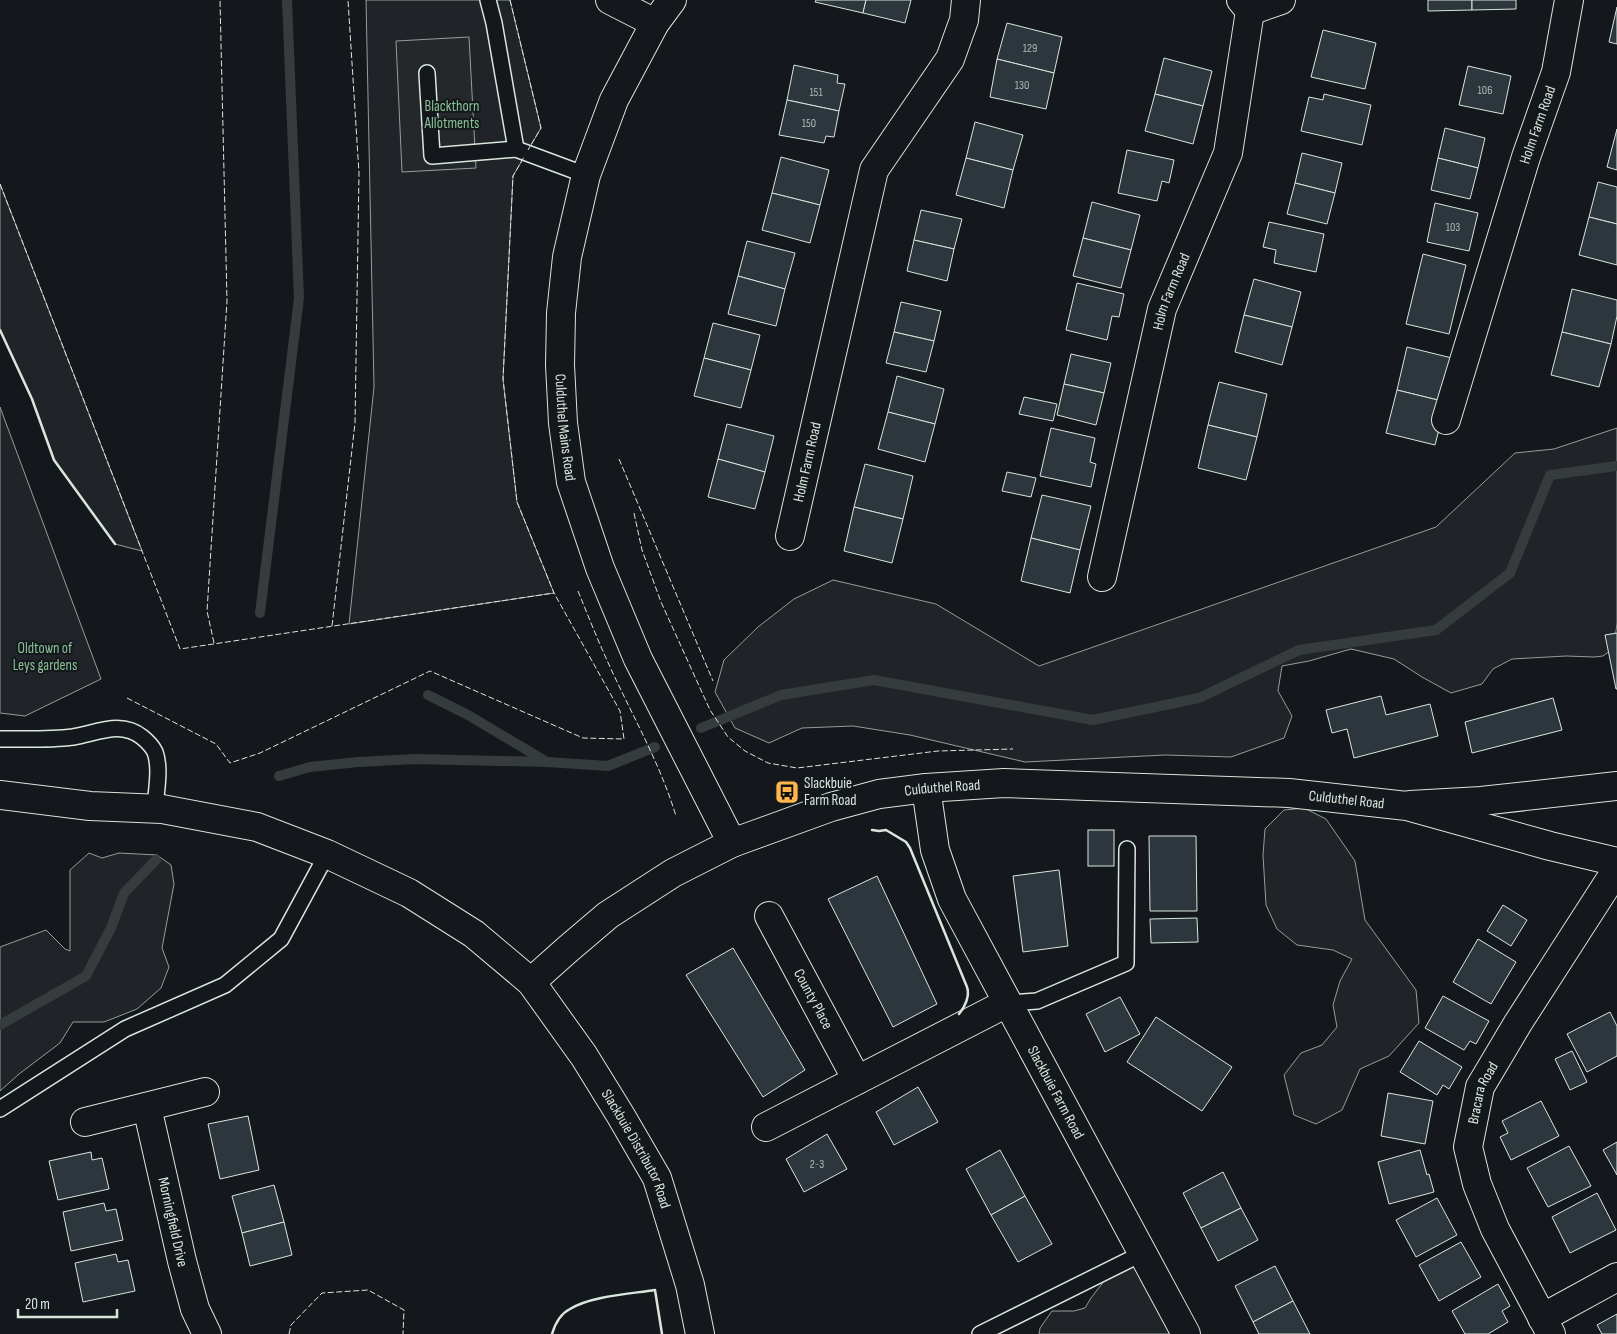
<svg xmlns="http://www.w3.org/2000/svg" width="1617" height="1334" font-family="'Sofia Sans Condensed',sans-serif">
<rect width="100%" height="100%" fill="#14181c"/>
<!-- green -->
<g fill="#202428" stroke="#939e99">
<path d="M366,0H510L541,128L513,176L503,379L517,502L554,593L349,624L374,387Z"/>
<path d="M0,184L142,551L115,544L54,460L32,399L0,330Z"/>
<path d="M0,407L101,679L25,716L0,713Z"/>
<path d="M1617,428V623L1614,648L1603,656L1594,657L1566,656L1512,659L1493,669L1482,684L1451,693L1422,677L1394,659L1351,649L1309,661L1282,666L1278,691L1292,716L1284,738L1231,757L1165,755L1025,762L910,735L853,726L802,728L769,743L735,728L715,692L724,660L758,627L794,599L833,580L936,604L1039,666L1436,527L1515,453L1554,449Z"/>
<path d="M1304,808L1326,819L1355,861L1365,920L1416,990L1419,1023L1389,1056L1360,1069L1342,1110L1316,1124L1294,1115L1284,1075L1301,1053L1322,1045L1337,1027L1333,1005L1340,981L1352,959L1333,950L1297,945L1277,929L1266,905L1263,855L1265,829L1284,810Z"/>
<path d="M89,853L102,858L119,853L157,855L171,865L174,884L162,948L169,967L161,988L137,1009L104,1022H73L60,1043L19,1074L0,1091V947L46,930L65,949L70,951V870Z"/>
<path d="M1127,1264L1157,1274L1173,1334H1039L1040,1328L1052,1311H1074L1085,1308L1091,1298L1111,1272Z"/>
</g>
<!-- parking -->
<path fill="#24282b" stroke="#939e99" d="M469,37L476,168L402,172L396,41Z"/>
<g fill="none" stroke-linecap="round" stroke-linejoin="round">
<!-- stream -->
<g stroke="#363b3e" stroke-width="10">
<path d="M260,613L299,298L287,0"/>
<path d="M428,695L468,715L547,762"/>
<path d="M701,728L781,695L874,680L1093,720L1199,698L1299,650L1436,630L1510,573L1550,475L1617,466"/>
<path d="M279,776L310,767L358,762L415,759L547,762L608,766L655,747"/>
<path d="M0,1025L86,976L111,928L124,893L156,860"/>
</g>
</g>
<!-- building -->
<g fill="#2c363c" stroke="#d8e6dc">
<path d="M816,0H866L863,13L815,2Z"/>
<path d="M866,0H911L905,23L863,13Z"/>
<path d="M1428,0H1472V10L1428,11Z"/>
<path d="M1472,0H1516V9L1472,10Z"/>
<path d="M1617,7V44L1609,42Z"/>
<path d="M1007,23L1062,37L1054,73L997,59Z"/>
<path d="M1323,30L1376,43L1365,89L1311,77Z"/>
<path d="M1164,58L1212,71L1203,106L1155,94Z"/>
<path d="M997,59L1054,73L1046,109L990,97Z"/>
<path d="M794,65L838,75L837,83L845,84L839,111L787,100Z"/>
<path d="M1468,66L1511,76L1503,114L1459,105Z"/>
<path d="M1155,94L1203,106L1193,144L1145,131Z"/>
<path d="M1324,94L1371,105L1362,145L1301,131L1309,97L1323,100Z"/>
<path d="M787,100L839,111L834,137L826,136L824,143L779,135Z"/>
<path d="M975,122L1023,135L1013,170L966,158Z"/>
<path d="M1445,128L1485,138L1478,168L1438,158Z"/>
<path d="M1617,129V170L1607,167Z"/>
<path d="M1127,150L1174,160L1169,183L1162,181L1157,201L1118,193Z"/>
<path d="M1302,153L1342,163L1335,193L1295,183Z"/>
<path d="M781,157L829,170L820,205L772,193Z"/>
<path d="M966,158L1013,170L1004,208L956,195Z"/>
<path d="M1438,158L1478,168L1470,199L1431,190Z"/>
<path d="M1598,182L1617,187V224L1589,217Z"/>
<path d="M1295,183L1335,193L1327,224L1287,214Z"/>
<path d="M772,193L820,205L810,243L762,230Z"/>
<path d="M1092,202L1140,215L1131,250L1083,238Z"/>
<path d="M1435,203L1478,213L1469,251L1427,242Z"/>
<path d="M921,210L962,219L954,249L914,240Z"/>
<path d="M1589,217L1617,224V265L1579,255Z"/>
<path d="M1269,222L1324,234L1316,272L1274,263L1276,250L1263,247Z"/>
<path d="M1083,238L1131,250L1121,288L1073,276Z"/>
<path d="M914,240L954,249L947,281L907,271Z"/>
<path d="M747,241L795,253L785,289L738,276Z"/>
<path d="M1423,254L1466,265L1449,334L1406,324Z"/>
<path d="M738,276L785,289L776,326L728,314Z"/>
<path d="M1254,279L1301,292L1292,327L1244,315Z"/>
<path d="M1077,283L1124,294L1119,317L1112,316L1107,340L1066,330Z"/>
<path d="M1572,289L1617,300V316L1611,344L1562,332Z"/>
<path d="M901,302L941,311L934,341L894,332Z"/>
<path d="M1244,315L1292,327L1282,365L1235,352Z"/>
<path d="M713,323L760,335L751,370L704,358Z"/>
<path d="M894,332L934,341L926,372L886,363Z"/>
<path d="M1562,332L1611,344L1599,387L1551,375Z"/>
<path d="M1407,347L1456,359L1446,402L1397,390Z"/>
<path d="M1071,354L1111,363L1104,393L1064,384Z"/>
<path d="M704,358L751,370L741,408L694,396Z"/>
<path d="M897,376L944,389L935,424L888,412Z"/>
<path d="M1219,382L1267,394L1257,437L1208,425Z"/>
<path d="M1064,384L1104,393L1096,425L1057,415Z"/>
<path d="M1397,390L1446,402L1435,445L1386,433Z"/>
<path d="M1024,397L1057,404L1053,421L1019,414Z"/>
<path d="M888,412L935,424L925,462L878,449Z"/>
<path d="M727,424L774,436L765,472L718,459Z"/>
<path d="M1208,425L1257,437L1246,480L1198,468Z"/>
<path d="M1051,428L1095,438L1090,462L1096,464L1091,487L1040,476Z"/>
<path d="M718,459L765,472L755,509L708,497Z"/>
<path d="M865,464L913,476L903,519L854,507Z"/>
<path d="M1007,472L1036,478L1031,497L1002,491Z"/>
<path d="M1042,495L1091,506L1080,550L1031,538Z"/>
<path d="M854,507L903,519L892,563L844,551Z"/>
<path d="M1031,538L1080,550L1070,593L1021,581Z"/>
<path d="M1617,633V689H1616L1605,635Z"/>
<path d="M1381,696L1386,715L1430,704L1438,736L1354,758L1347,729L1332,733L1326,710Z"/>
<path d="M1553,698L1562,730L1472,753L1465,722Z"/>
<rect x="1088" y="830" width="26" height="36"/>
<path d="M1149,836H1196L1197,911H1150Z"/>
<path d="M1059,870L1068,946L1023,952L1013,876Z"/>
<path d="M877,876L937,1004L893,1027L828,899Z"/>
<path d="M1503,905L1527,920L1511,946L1487,931Z"/>
<path d="M1197,918L1198,942L1151,943L1150,919Z"/>
<path d="M1478,939L1516,962L1491,1004L1453,982Z"/>
<path d="M733,948L805,1070L763,1097L686,975Z"/>
<path d="M1443,996L1489,1021L1476,1044L1470,1041L1464,1050L1425,1028Z"/>
<path d="M1120,997L1140,1034L1105,1052L1086,1014Z"/>
<path d="M1610,1012L1617,1026V1056L1587,1072L1567,1034Z"/>
<path d="M1156,1017L1232,1067L1202,1111L1127,1062Z"/>
<path d="M1419,1041L1462,1067L1449,1089L1443,1085L1437,1095L1400,1072Z"/>
<path d="M1572,1051L1587,1082L1570,1090L1555,1059Z"/>
<path d="M918,1087L938,1122L894,1145L876,1112Z"/>
<path d="M1388,1093L1433,1101L1425,1144L1381,1136Z"/>
<path d="M1541,1101L1559,1136L1511,1160L1500,1137L1508,1133L1502,1121Z"/>
<path d="M248,1116L259,1170L220,1179L208,1124Z"/>
<path d="M827,1134L847,1169L804,1192L786,1159Z"/>
<path d="M1617,1142V1175L1603,1150Z"/>
<path d="M1569,1146L1591,1186L1548,1207L1527,1168Z"/>
<path d="M1000,1150L1025,1196L991,1215L966,1169Z"/>
<path d="M1420,1150L1427,1175L1429,1174L1434,1192L1389,1204L1378,1162Z"/>
<path d="M91,1152L92,1160L102,1158L109,1189L58,1200L49,1161Z"/>
<path d="M1223,1172L1241,1208L1201,1228L1183,1193Z"/>
<path d="M274,1185L284,1222L242,1233L232,1196Z"/>
<path d="M1597,1193L1616,1230L1570,1253L1552,1217Z"/>
<path d="M1025,1196L1052,1244L1018,1262L991,1215Z"/>
<path d="M1437,1198L1457,1235L1416,1257L1396,1220Z"/>
<path d="M104,1203L106,1211L116,1209L123,1240L71,1251L63,1212Z"/>
<path d="M1241,1208L1258,1240L1218,1261L1201,1228Z"/>
<path d="M284,1222L292,1255L250,1266L242,1233Z"/>
<path d="M1461,1242L1481,1277L1439,1301L1419,1265Z"/>
<path d="M116,1254L118,1262L128,1260L135,1291L83,1302L75,1263Z"/>
<path d="M1275,1266L1293,1301L1253,1322L1235,1286Z"/>
<path d="M1498,1284L1510,1306L1502,1311L1508,1322L1488,1334H1465L1452,1311Z"/>
<path d="M1293,1301L1310,1334H1259L1253,1322Z"/>
<path d="M1617,1314V1334H1602L1597,1325Z"/>
</g>
<g fill="none" stroke-linecap="round" stroke-linejoin="round">
<!-- service casing -->
<g stroke="#d8e6dc" stroke-width="18">
<g id="service">
<path d="M488,0L494,23L516,149"/>
<path d="M427,73L432,156L516,149L586,175"/>
<path d="M0,739C24,739 49,740 73,737C97,733 121,720 142,737C147,741 152,746 155,752C161,769 156,790 155,809"/>
<path d="M1007,1003L1037,1001L1126,963L1127,849"/>
<path d="M0,1109L125,1029L225,985L281,939L327,854"/>
<path d="M980,1334L1141,1254"/>
</g>
</g>
<!-- minor casing -->
<g stroke="#d8e6dc" stroke-width="30">
<g id="minor">
<path d="M610,0L655,23"/>
<path d="M1250,11L1281,0"/>
<path id="s1" d="M1446,420L1526,157L1556,72L1569,0"/>
<path id="s2" d="M790,536L874,170L950,59L964,20L966,0"/>
<path id="s3" d="M1102,577L1162,309L1228,153L1250,11L1241,0"/>
<path id="s4" d="M926,788L935,850L952,899L1186,1334"/>
<path d="M1410,805L1481,801L1617,786"/>
<path id="s5" d="M769,916L857,1080"/>
<path id="s6" d="M147,1107L182,1261L195,1309L207,1334"/>
<path d="M85,1122L205,1092"/>
<path d="M766,1127L1007,1003"/>
<path d="M1542,1318L1617,1277"/>
<path id="s7" d="M1551,1334L1495,1229L1477,1184L1468,1147L1480,1087L1518,1023L1617,869"/>
</g>
</g>
<!-- tertiary casing -->
<g stroke="#d8e6dc" stroke-width="30">
<g id="tertiary">
<path id="s8" d="M672,0L655,23L614,100L586,175L567,257L561,313L560,365L563,423L571,482L600,568L638,659L732,843"/>
<path id="s9" d="M531,982L584,1056L621,1116L657,1178L690,1285L700,1334"/>
</g>
</g>
<!-- secondary casing -->
<g stroke="#d8e6dc" stroke-width="30">
<g id="secondary">
<path id="s10" d="M0,795L90,806L162,809L257,827L327,854L409,893L474,934L531,982L568,949L608,915L673,873L732,843L831,807L879,794L926,788L1004,783L1289,793L1407,806L1550,846L1617,862"/>
</g>
</g>
<!-- service -->
<use href="#service" stroke="#14181c" stroke-width="15"/>
<!-- minor -->
<use href="#minor" stroke="#14181c" stroke-width="28"/>
<!-- tertiary -->
<use href="#tertiary" stroke="#14181c" stroke-width="28"/>
<!-- secondary -->
<use href="#secondary" stroke="#14181c" stroke-width="28"/>
<!-- fence -->
<g stroke="#d8e6dc" stroke-width="1" stroke-dasharray="6 2.5" stroke-linecap="butt">
<path d="M510,0L541,128L528,150"/>
<path d="M0,184L180,649L554,593"/>
<path d="M619,459L713,681"/>
<path d="M634,513L642,550L661,602L710,710L728,737L745,751L768,763L797,768L938,751L1013,749"/>
<path d="M578,591C587,613 596,636 606,658C629,710 659,760 676,816"/>
<path d="M332,626L355,423L359,173L348,0"/>
<path d="M214,643L207,611L227,301L220,0"/>
<path d="M127,698L216,744L230,763L260,753L430,671L583,738L624,739L620,711L554,593L517,502L503,379L513,176L524,157"/>
<path d="M289,1334L291,1325L322,1293L368,1290L404,1310L403,1334"/>
</g>
<!-- wall -->
<g stroke="#d8e6dc" stroke-width="2.5">
<path d="M0,330L32,399L54,460L115,544"/>
<path d="M872,830L879,831L886,830L906,842L910,848L967,987C970,996 965,1007 959,1014"/>
<path d="M552,1334C555,1324 560,1314 570,1309C591,1296 629,1294 655,1290L662,1334"/>
</g>
</g>
<!-- icons -->
<defs>
<g id="bus-square" transform="scale(1.25)"><rect x="-9" y="-9" width="18" height="18" rx="4" fill="#ffb74d" stroke="#14181c"/><path d="M-5-6H5V4H4V6H2V4H-2V6H-4V4H-5ZM-3.5-4V0h7V-4ZM-3.5 1.2v1.5H-2V1.2ZM2 1.2v1.5H3.5V1.2Z" fill="#111"/></g>
</defs>
<g fill-rule="evenodd">
<use href="#bus-square" x="787" y="792"/>
</g>
<g text-anchor="middle" dominant-baseline="central" stroke-width="4" stroke-linejoin="round" paint-order="stroke">
<!-- number labels -->
<g font-size="12" fill="#adbab4">
<text x="1030" y="48">129</text>
<text x="1022" y="85">130</text>
<text x="1485" y="90">106</text>
<text x="816" y="92">151</text>
<text x="809" y="123">150</text>
<text x="1453" y="227">103</text>
<text x="817" y="1164">2-3</text>
</g>
<!-- park labels -->
<g font-size="15" fill="#8ac095" stroke="#14181c">
<text x="452" y="106">Blackthorn<tspan x="452" dy="17">Allotments</tspan></text>
<text x="45" y="648">Oldtown of<tspan x="45" dy="17">Leys gardens</tspan></text>
</g>
<!-- street labels -->
<g font-size="15" fill="#d8e6dc" stroke="#14181c">
<text stroke="none"><textPath href="#s1" startOffset="309">Holm Farm Road</textPath></text>
<text stroke="none"><textPath href="#s3" startOffset="294">Holm Farm Road</textPath></text>
<text stroke="none"><textPath href="#s8" startOffset="451">Culduthel Mains Road</textPath></text>
<text stroke="none"><textPath href="#s2" startOffset="76">Holm Farm Road</textPath></text>
<text stroke="none"><textPath href="#s10" startOffset="1041">Culduthel Road</textPath></text>
<text stroke="none"><textPath href="#s10" startOffset="1446">Culduthel Road</textPath></text>
<text stroke="none"><textPath href="#s5" startOffset="94">County Place</textPath></text>
<text stroke="none"><textPath href="#s4" startOffset="334">Slackbuie Farm Road</textPath></text>
<text stroke="none"><textPath href="#s7" startOffset="262">Bracara Road</textPath></text>
<text stroke="none"><textPath href="#s9" startOffset="198">Slackbuie Distributor Road</textPath></text>
<text stroke="none"><textPath href="#s6" startOffset="118">Morningfield Drive</textPath></text>
</g>
<!-- poi labels -->
<g font-size="15" fill="#d8e6dc" stroke="#14181c" text-anchor="start">
<text x="804" y="783">Slackbuie<tspan x="804" dy="17">Farm Road</tspan></text>
</g>
</g>
<!-- scale -->
<path d="M18 1309v8h99v-8" fill="none" stroke="#d8e6dc" stroke-width="2.5"/>
<text x="25" y="1309" font-size="15" fill="#d8e6dc" stroke="#14181c" stroke-width="4" paint-order="stroke">20 m</text>
</svg>
